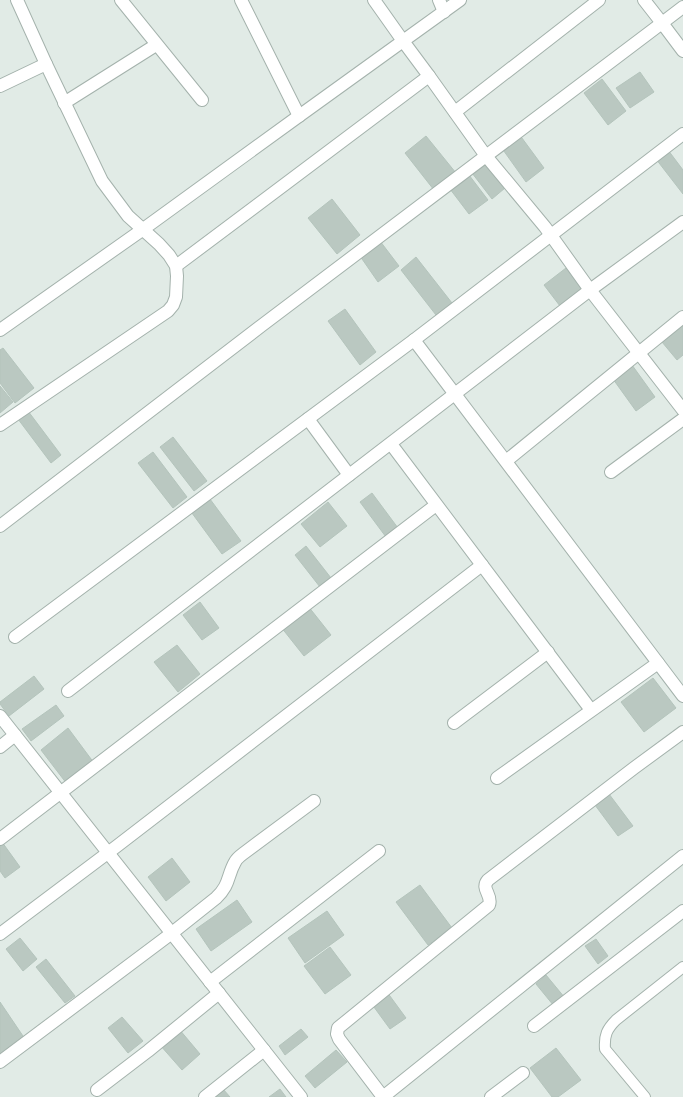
<svg xmlns="http://www.w3.org/2000/svg" width="683" height="1097" font-family="Raleway,sans-serif">
<rect width="100%" height="100%" fill="#e1ebe6"/>
<!-- building -->
<g fill="#bac8c1" stroke="#b4c4bc">
<path d="M640,72L654,92L630,108L616,88Z"/>
<path d="M602,79L626,111L608,125L584,93Z"/>
<path d="M519,134L544,168L526,182L501,147Z"/>
<path d="M426,136L456,173L434,190L405,153Z"/>
<path d="M668,150L683,170V194L656,159Z"/>
<path d="M486,162L505,188L492,199L472,173Z"/>
<path d="M469,175L488,200L469,214L450,189Z"/>
<path d="M332,199L360,235L337,254L308,218Z"/>
<path d="M380,241L399,266L378,282L360,256Z"/>
<path d="M416,257L452,303L436,315L401,270Z"/>
<path d="M566,268L582,289L560,306L544,285Z"/>
<path d="M345,309L376,352L360,365L328,321Z"/>
<path d="M683,326V355L677,360L662,342Z"/>
<path d="M3,348L34,388L15,403L0,383V350Z"/>
<path d="M632,365L655,397L636,411L613,379Z"/>
<path d="M0,386L13,402L0,413Z"/>
<path d="M25,407L61,455L51,463L15,415Z"/>
<path d="M173,437L207,481L194,491L160,447Z"/>
<path d="M153,452L187,497L173,508L138,463Z"/>
<path d="M372,493L398,528L386,537L360,502Z"/>
<path d="M207,495L241,541L222,554L189,509Z"/>
<path d="M328,502L347,526L320,547L301,524Z"/>
<path d="M306,546L331,578L320,587L295,555Z"/>
<path d="M200,602L219,628L202,640L183,615Z"/>
<path d="M308,606L331,635L304,656L281,627Z"/>
<path d="M177,645L200,674L178,692L154,662Z"/>
<path d="M34,676L44,689L9,716L0,704V702Z"/>
<path d="M653,678L676,708L644,732L621,702Z"/>
<path d="M56,705L64,716L31,741L22,729Z"/>
<path d="M68,728L94,763L67,784L41,750Z"/>
<path d="M609,794L633,826L618,836L595,805Z"/>
<path d="M2,842L20,867L5,878L0,871V844Z"/>
<path d="M172,858L190,882L166,901L148,877Z"/>
<path d="M420,885L452,928L428,945L396,902Z"/>
<path d="M237,900L252,922L211,951L196,929Z"/>
<path d="M327,911L344,935L305,963L288,938Z"/>
<path d="M20,938L37,959L23,971L6,949Z"/>
<path d="M596,939L608,956L598,964L585,946Z"/>
<path d="M330,947L351,975L325,994L304,966Z"/>
<path d="M46,959L75,996L65,1003L36,967Z"/>
<path d="M546,975L565,998L554,1006L536,984Z"/>
<path d="M387,992L406,1018L390,1029L371,1003Z"/>
<path d="M0,1002L25,1039L2,1055L0,1053Z"/>
<path d="M122,1017L143,1041L128,1053L108,1028Z"/>
<path d="M179,1029L200,1054L182,1070L160,1045Z"/>
<path d="M301,1029L308,1037L285,1055L279,1046Z"/>
<path d="M556,1048L581,1080L558,1097H552L530,1068Z"/>
<path d="M336,1050L347,1062L315,1088L305,1076Z"/>
<path d="M223,1089L230,1097H217L215,1095Z"/>
<path d="M280,1089L286,1097H269Z"/>
</g>
<g fill="none" stroke-linecap="round" stroke-linejoin="round">
<!-- service casing -->
<g stroke="#a4b2ac" stroke-width="12">
<path id="service" d="M645,1097L605,1049C604,1035 607,1029 616,1020L683,967"/>
</g>
<!-- minor casing -->
<g stroke="#a4b2ac" stroke-width="14">
<g id="minor">
<path d="M121,0L202,100"/>
<path d="M241,0L299,116"/>
<path d="M374,0L403,41L460,0"/>
<path d="M439,0L444,12"/>
<path d="M644,0L662,23L683,7"/>
<path d="M429,76L486,156L545,227L590,290L683,410"/>
<path d="M0,86L46,64"/>
<path d="M64,103L156,45"/>
<path d="M455,112L599,0"/>
<path d="M0,330L142,230L299,116L403,41L429,76L176,266"/>
<path d="M414,340L683,696"/>
<path d="M308,419L349,475"/>
<path d="M0,425L168,311L173,305L176,297L177,276L176,266L169,255L159,244L128,216L102,181L46,64L17,0"/>
<path d="M391,444L591,710"/>
<path d="M506,461L683,317"/>
<path d="M611,472L683,419"/>
<path d="M0,526L261,326L662,23L683,51"/>
<path d="M15,637L414,340L683,134"/>
<path d="M68,691L590,290L683,222"/>
<path d="M0,716L301,1097"/>
<path d="M454,723L548,652"/>
<path d="M0,747L15,735"/>
<path d="M497,778L658,663"/>
<path d="M0,839L436,505"/>
<path d="M0,934L117,846L482,565"/>
<path d="M210,982L379,851"/>
<path d="M534,1026L683,911"/>
<path d="M0,1062L172,933L216,898C230,885 227,876 235,862C237,858 240,856 244,853L314,801"/>
<path d="M97,1090L148,1051L219,993"/>
<path d="M205,1097L264,1050"/>
<path d="M383,1097L339,1039L337,1034L338,1028L489,905C493,895 480,889 488,880L634,768L683,732"/>
<path d="M383,1097L683,856"/>
<path d="M491,1097L523,1073"/>
</g>
</g>
<!-- service -->
<use href="#service" stroke="#fff" stroke-width="10"/>
<!-- minor -->
<use href="#minor" stroke="#fff" stroke-width="12"/>
</g>
</svg>
